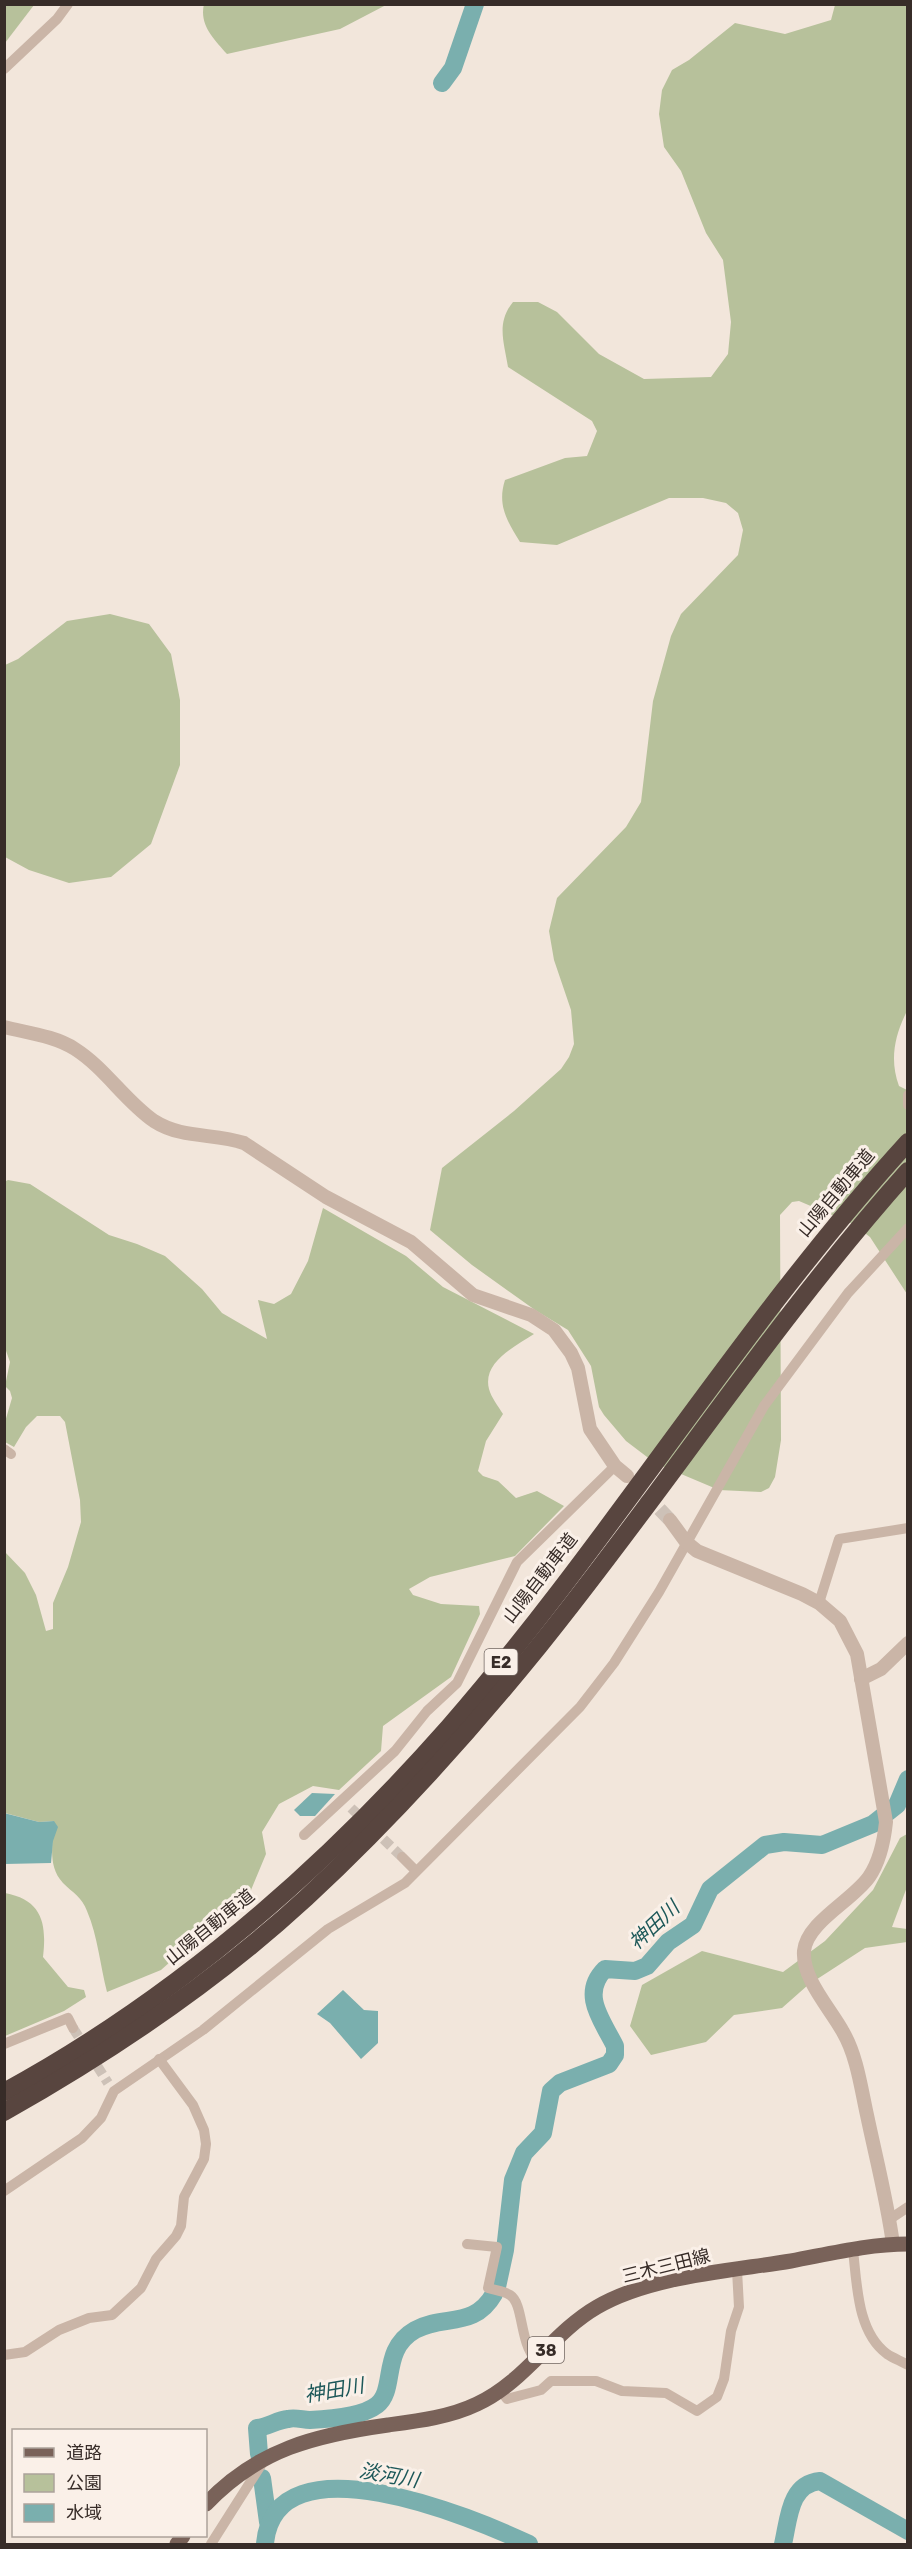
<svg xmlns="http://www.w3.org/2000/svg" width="912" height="2549" font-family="Rubik,'Noto Sans JP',sans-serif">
<rect width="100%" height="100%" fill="#f2e6db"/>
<!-- green -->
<g fill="#b7c19b">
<path d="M5,4L34,5L5,43L4,5Z"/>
<path d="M204,4H386V5L340,29L227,54C214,39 199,25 204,4Z"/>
<path d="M835,5H907L908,1009C895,1034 889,1059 899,1086L907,1090V1294L870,1237L853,1224L799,1201L792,1202L780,1215L781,1440L775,1477L769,1488L761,1492L719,1490L655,1463L626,1441L604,1415L599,1407L591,1366L568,1330L535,1310L472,1265L430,1230L442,1168L514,1111L561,1069L569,1057L574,1044L571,1010L554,960L549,931L557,898L626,827L641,802L653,701L671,636L681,614L738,555L743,530L738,513L726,503L703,498H669L557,545L520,542C507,521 497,505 505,480L565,458L587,456L597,431L592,421L508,367C504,342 496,323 513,302H538L557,312L599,354L644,379L711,377L728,354L731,322L723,260L706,233L681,171L664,147L659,114L662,90L672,70L689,60L735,23L785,34L831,20Z"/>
<path d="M110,614L149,624L171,654L180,700V765L151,844L111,877L69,883L29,870L5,857V665L18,659L67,621Z"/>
<path d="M8,1180L30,1184L109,1235L137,1244L165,1256L202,1289L222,1313L267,1339L258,1300L274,1304L291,1294L308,1261L323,1208L406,1256L443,1287L534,1334C516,1346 482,1362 489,1389C491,1397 498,1406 503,1414L486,1441L478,1471L483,1476L498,1481L516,1498L537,1491L564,1506L515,1556L430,1577L409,1589L413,1595L441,1604L479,1606L480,1614L451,1677L383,1726L381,1751L339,1790L313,1786L279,1804L262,1832L266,1854L251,1890L161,1970L107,1992C100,1965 98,1937 87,1911C82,1897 73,1893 63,1883C47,1866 53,1843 54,1821L39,1822L5,1813V1552L25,1573L36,1595L46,1631L53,1629V1603L68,1567L81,1522L80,1500L65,1422L60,1416H37L26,1427L14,1447L5,1442V1422L12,1398L10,1391L5,1386L10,1362L5,1348L4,1182Z"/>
<path d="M907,1834V1887L892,1927L907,1929V1942L865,1948L808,1985L782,2008L734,2015L706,2042L651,2055L630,2026L642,1985L702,1951L783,1972L825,1941L873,1890L900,1838Z"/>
<path d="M5,1893C42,1900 47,1923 43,1957L68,1987L84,1990L86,1997L64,2011L5,2036Z"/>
</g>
<!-- water -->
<g fill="#7aafae">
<path d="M312,1793L335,1794L315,1816H300L294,1810Z"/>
<path d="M4,1813L39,1822L54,1821L58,1827L53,1841L51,1863L5,1864Z"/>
<path d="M343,1990L364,2010L378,2011V2043L361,2059L330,2023L317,2014Z"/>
</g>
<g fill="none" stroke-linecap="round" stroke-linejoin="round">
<!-- river -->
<g stroke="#7aafae" stroke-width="18">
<path d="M442,83L453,68L475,4"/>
<path d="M497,2287L505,2250L513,2180L524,2153L543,2133L551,2091L560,2083L609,2064L615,2055V2046C602,2020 580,1994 605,1969L635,1971L647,1966L668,1942L693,1925L710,1889L765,1845L784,1842L822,1845L873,1824L897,1805L908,1779"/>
<path d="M259,2454L257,2428C268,2427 277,2420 288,2419C295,2417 303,2420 310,2420C329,2419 362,2417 377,2405C397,2389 380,2350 415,2330C444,2314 474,2329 494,2294"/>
<path d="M262,2478L268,2522"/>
<path d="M265,2544C274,2434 474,2518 529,2544"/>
<path d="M783,2544C789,2519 789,2484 820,2481L908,2531"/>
</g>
<!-- minor-tunnel -->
<g stroke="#cdc1b7" stroke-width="10" stroke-dasharray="10 5" stroke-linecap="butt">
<path d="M351,1808L402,1857"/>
<path d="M73,2028L108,2083"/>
</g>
<!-- tertiary-tunnel -->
<path stroke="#cdc1b7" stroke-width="14" stroke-dasharray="14 7" stroke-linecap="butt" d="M645,1494L670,1520"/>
<!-- minor -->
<g stroke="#cab5a7" stroke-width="10">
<path d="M4,69L57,19L68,4"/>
<path d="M908,1095V1105"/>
<path d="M4,1449L11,1454"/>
<path d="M819,1603L839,1539L908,1528"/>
<path d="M304,1835L395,1751L427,1711L457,1683L517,1562L615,1466"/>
<path d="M402,1857L416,1871"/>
<path d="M4,2044L68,2018L73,2028"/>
<path d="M4,2191L82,2138L101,2118L114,2091L203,2030L328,1929L405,1883L580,1707L614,1663L659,1592L764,1406L848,1293L908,1228"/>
<path d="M890,2219L908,2207"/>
<path d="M467,2244L497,2247L488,2288C495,2290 504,2291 510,2295C524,2304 519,2342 536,2360"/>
<path d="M853,2250C857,2284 857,2332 887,2354C893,2358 901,2361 908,2365"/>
<path d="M4,2355L25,2352L59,2330L89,2318L112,2315L141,2288L156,2259L176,2236L181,2226L184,2197L204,2159L206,2144L204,2130L193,2105L159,2059"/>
<path d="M501,2391L507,2399L541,2390L551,2381H596L622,2391L666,2393L697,2411L717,2397L724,2379L731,2331L739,2307L737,2270"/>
<path d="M211,2544L263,2462"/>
</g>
<!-- tertiary -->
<g stroke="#cab5a7" stroke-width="14">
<path d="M4,1027C28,1033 55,1036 75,1049C105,1068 125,1101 154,1121C182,1139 214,1133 244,1143L326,1197L411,1242L473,1295L531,1315L554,1330L571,1353L578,1368L590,1429L615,1466L627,1476"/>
<path d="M670,1520L686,1542L697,1551L802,1594L819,1603L840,1621L857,1654L886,1822C884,1841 880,1861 869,1877C852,1901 807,1922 804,1951C802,1979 830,2008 843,2032C857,2056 861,2088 867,2115C876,2158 887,2200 893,2244"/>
<path d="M861,1679L881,1669L908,1643"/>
</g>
<!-- primary -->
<g stroke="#796259" stroke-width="15">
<path d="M206,2504C258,2449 316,2435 388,2425C418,2421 450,2417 477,2404C525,2382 552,2333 597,2307C650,2276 730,2271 791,2261C829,2254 868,2244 908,2244"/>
<path d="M177,2544L183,2536"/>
</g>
<!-- motorway -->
<g stroke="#58453f" stroke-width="18">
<path d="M4,2092C173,2000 322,1871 449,1727C612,1540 741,1325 908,1142"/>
<path d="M4,2112C112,2051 215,1982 306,1898C390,1820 467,1735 539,1646C665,1490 774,1321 908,1171"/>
</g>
</g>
<g text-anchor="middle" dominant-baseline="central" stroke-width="6" stroke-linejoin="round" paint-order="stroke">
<!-- shield labels -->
<g fill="#faf0e8" stroke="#726762" stroke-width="1.5">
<rect x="484.5" y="1649" width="33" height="26" rx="4.5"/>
<rect x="528" y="2337" width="36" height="26" rx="4.5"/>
</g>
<g font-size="16" font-weight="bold" fill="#372c28">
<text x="501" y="1662">E2</text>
<text x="546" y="2350">38</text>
</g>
<!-- street labels -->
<g font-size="18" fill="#372c28" stroke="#faf0e8">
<text transform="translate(836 1193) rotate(-50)">山陽自動車道</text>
<text transform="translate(540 1578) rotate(-52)">山陽自動車道</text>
<text transform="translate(210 1927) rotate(-39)">山陽自動車道</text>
<text transform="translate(666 2266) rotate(-14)">三木三田線</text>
</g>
<!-- water labels -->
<g font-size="20" font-style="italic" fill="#1d5859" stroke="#faf0e8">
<text transform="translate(654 1925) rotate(-43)">神田川</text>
<text transform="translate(334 2390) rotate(-10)">神田川</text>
<text transform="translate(389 2475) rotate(10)">淡河川</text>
</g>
</g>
<!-- border -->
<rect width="912" height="2549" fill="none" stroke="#372c28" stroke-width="12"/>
<!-- legend -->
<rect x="12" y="2429" width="195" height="108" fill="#faf0e8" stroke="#aca29b" stroke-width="1.5"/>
<rect x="24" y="2448" width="30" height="9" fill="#796259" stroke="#aca29b" stroke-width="1.5"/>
<text x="66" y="2459" font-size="18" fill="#372c28">道路</text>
<rect x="24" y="2474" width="30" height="18" fill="#b7c19b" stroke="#aca29b" stroke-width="1.5"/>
<text x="66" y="2489" font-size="18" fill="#372c28">公園</text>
<rect x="24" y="2504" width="30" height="18" fill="#7aafae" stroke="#aca29b" stroke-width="1.5"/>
<text x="66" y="2519" font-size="18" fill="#372c28">水域</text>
</svg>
